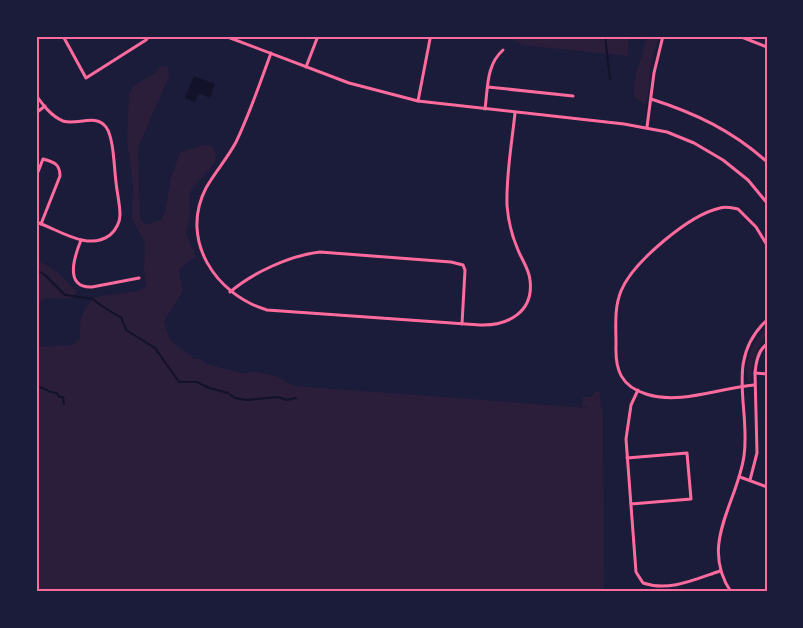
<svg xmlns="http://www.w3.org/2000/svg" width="803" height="628" font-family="'DM Sans',sans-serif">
<rect width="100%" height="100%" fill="#1b1b3a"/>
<!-- green -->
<g fill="#2a1e3b">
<path d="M507,36H629L628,56L522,45Z"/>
<path d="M647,36H659C655,47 652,59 650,70C648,82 652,95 644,104L634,96C634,75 635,75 642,56C644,50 644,43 647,36Z"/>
<path d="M160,66L168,67L169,76L138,148L140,218L145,225L161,220L165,213L171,178L180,152L204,145L212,146L216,154L215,163L191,190L189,199L190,216L186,233L196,257C175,271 178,266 183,291L164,321C166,328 168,339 174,344C181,351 188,350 194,359H200L207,364L241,373L258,372L276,376L294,386L590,408L582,406L583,397H590L595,392H600L601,407L599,408L603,409L604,592H36V347L73,345L80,339C79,320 81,311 95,297L139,291L146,286L144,269L145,243L132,219L133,188L127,139L129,94L133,86L155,73Z"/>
<path d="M36,261C50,264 68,281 77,292L71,299L46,298L36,305Z"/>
<path d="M767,328V338L764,337C756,351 752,365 751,381H748C742,364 754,339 767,328Z"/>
</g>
<!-- water -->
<path fill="#12122b" d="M194,76L215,84L210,98L199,93L195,102L185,98Z"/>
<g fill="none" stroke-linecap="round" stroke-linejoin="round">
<!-- stream -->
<g stroke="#12122b" stroke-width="2">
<path d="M605,36L610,79"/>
<path d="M36,270L45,275L65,295L93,299C97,303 115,315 121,317L126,330L155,348L179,382H197L209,388L228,393L235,398L247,400L278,397L287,400L296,398"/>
<path d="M36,386C44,387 49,393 57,393L59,397H63L64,404"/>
</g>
<!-- minor -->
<g stroke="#ff6b9d" stroke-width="3">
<path d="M63,36L86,78L146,40L149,36"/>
<path d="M739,36L767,47"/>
<path d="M271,53C260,83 250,113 236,142C227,159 215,172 206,188C179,240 216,295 267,310L480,325C508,326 534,312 530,280C529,269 522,260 518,250C512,236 508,220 507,205C506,175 512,142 515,113"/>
<path d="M306,67L318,36"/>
<path d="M488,87L573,96"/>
<path d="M36,95C43,105 51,116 63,121C76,126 96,113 106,127C114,138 114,168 116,182C117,193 120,204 120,215C120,222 116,230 110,235C88,252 58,229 36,222"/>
<path d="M651,99C695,113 733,131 767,162"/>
<path d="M418,101L430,39"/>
<path d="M485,109C488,88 486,65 503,50"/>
<path d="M36,113L45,106"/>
<path d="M647,127L654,73L663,36"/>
<path d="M36,177L43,159C54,162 60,164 60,176L41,224"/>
<path d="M81,240C75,255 63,288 92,287L139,278"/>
<path d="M230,292C252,273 291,255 320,252L451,262L463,265L465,270L462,324"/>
<path d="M755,373L767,374"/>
<path d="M754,385C719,388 680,405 646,394C621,386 615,370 616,345C616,327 614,308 621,291C633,262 689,215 720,208C726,206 732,208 738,209L756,227L767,245"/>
<path d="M638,390L631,405L626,439L636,572L643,583C669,592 696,579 720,571"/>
<path d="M627,458L687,453L691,499L631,504"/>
<path d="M740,477L767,487"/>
<path d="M750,480L757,453L755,373C756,362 758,350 767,344"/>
<path d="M731,592C699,544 737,504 744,456C751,407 724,360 767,320"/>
</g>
<!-- tertiary -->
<path stroke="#ff6b9d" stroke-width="3" d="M225,36L349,83L418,101L624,124L667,132L694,143L723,160L748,180L767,203"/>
</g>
<!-- border -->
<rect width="803" height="628" fill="none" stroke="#1b1b3a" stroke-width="75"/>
<rect x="38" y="38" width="728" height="552" fill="none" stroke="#ff6b9d" stroke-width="2"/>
</svg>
